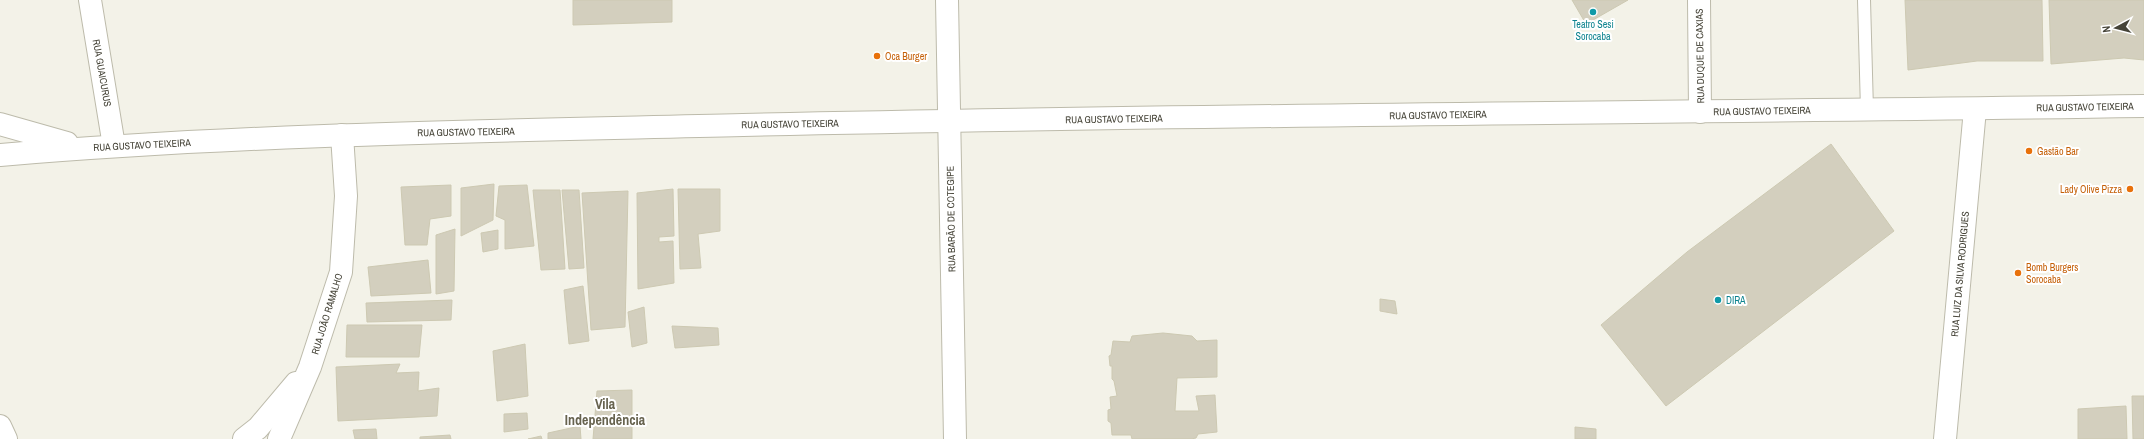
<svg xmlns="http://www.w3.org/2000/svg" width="2144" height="439" font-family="'Archivo Narrow',sans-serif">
<rect width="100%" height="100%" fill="#f3f2e8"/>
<!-- building -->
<g fill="#d3cfbe" stroke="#cdc9b2">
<path d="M573,0H672V22L573,25Z"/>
<path d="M1572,0H1628L1586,24Z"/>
<path d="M1905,0H2042L2043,61H1977L1908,70Z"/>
<path d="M2049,0H2144V60L2124,58L2051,64Z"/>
<path d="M1831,144L1894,231L1666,406L1601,325L1687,252Z"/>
<path d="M494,184L493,220L461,236V188Z"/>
<path d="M451,185V216L430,219L427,245H405L401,187Z"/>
<path d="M527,185L534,246L505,249V220L496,216L499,186Z"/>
<path d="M673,189L674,236L659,237V242L673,241L674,283L638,289L637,193Z"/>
<path d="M678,189H720V231L698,234L701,268L680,269Z"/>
<path d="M533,190H560L565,269L541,270Z"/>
<path d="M562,190H579L584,268L569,269Z"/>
<path d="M628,191L625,327L591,330L582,193Z"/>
<path d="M455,229L454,291L436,294V235Z"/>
<path d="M498,230V249L483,252L481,233Z"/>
<path d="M428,260L431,293L371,296L368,267Z"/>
<path d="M583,286L589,341L569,344L564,290Z"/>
<path d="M1380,299L1395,301L1397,314L1380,311Z"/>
<path d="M452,300L451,320L367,322L366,303Z"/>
<path d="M644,307L647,343L632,347L628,312Z"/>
<path d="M347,325H422L419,357H346Z"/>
<path d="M672,326L718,328L719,345L675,348Z"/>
<path d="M1163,333L1192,336L1197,341L1217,340V377L1177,378L1175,411H1199L1196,396L1215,395L1217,432L1198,434L1196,438L1191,439H1132L1131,435H1112L1111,423L1108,421V410L1111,409L1110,397L1117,396L1114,381L1112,379V366H1110L1109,356L1111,355L1113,341L1130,342L1132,336Z"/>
<path d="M525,344L528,396L497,401L493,351Z"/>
<path d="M400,364L396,373L419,372L418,391L439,388L437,416L338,421L336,367Z"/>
<path d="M632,390V439H593L597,391Z"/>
<path d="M2132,396H2144V439H2133Z"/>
<path d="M2126,406L2127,439H2078V409Z"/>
<path d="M527,413L528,429L504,432V414Z"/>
<path d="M580,426L581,439H548V433Z"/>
<path d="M1575,427L1596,429V439H1575Z"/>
<path d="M376,429L377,439H355L353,430Z"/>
<path d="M450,435L451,439H420V437Z"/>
<path d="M541,436L542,439H528Z"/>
</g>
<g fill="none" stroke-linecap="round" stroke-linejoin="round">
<!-- service casing -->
<g stroke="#bdbbab" stroke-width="14">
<path id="service" d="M1864,0L1867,110"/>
</g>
<!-- minor casing -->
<g stroke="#bdbbab" stroke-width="24">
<g id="minor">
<path d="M90,0L114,146"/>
<path d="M947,0L955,439"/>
<path d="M1699,0L1700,112"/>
<path d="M0,124L67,143"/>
<path d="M0,155C247,134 495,131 743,125C1210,114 1677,113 2144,106"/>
<path d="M0,426L6,439"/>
<path d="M244,439L258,428L296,383"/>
<path d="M279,439L310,367L341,272L346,196L342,135"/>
<path d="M1945,439L1975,109"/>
</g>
</g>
<!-- service -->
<use href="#service" stroke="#fff" stroke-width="12"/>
<!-- minor -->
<use href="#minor" stroke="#fff" stroke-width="22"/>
</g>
<!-- markers -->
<g fill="#0f9aa8" stroke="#fff" stroke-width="1.5">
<circle cx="1593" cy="12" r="4"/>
<circle cx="1718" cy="300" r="4"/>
</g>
<g fill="#e8710a" stroke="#fff" stroke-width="1.5">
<circle cx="877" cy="56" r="4"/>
<circle cx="2029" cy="151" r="4"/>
<circle cx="2130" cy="189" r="4"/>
<circle cx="2018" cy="273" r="4"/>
</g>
<g text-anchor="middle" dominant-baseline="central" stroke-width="4" stroke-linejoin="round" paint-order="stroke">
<!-- culture labels -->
<g font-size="10" fill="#0d838f" stroke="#fff">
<text x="1593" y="24">Teatro Sesi<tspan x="1593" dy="12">Sorocaba</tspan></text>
<text x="1726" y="300" text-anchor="start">DIRA</text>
</g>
<!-- food labels -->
<g font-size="10" fill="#c56008" stroke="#fff" text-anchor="start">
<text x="885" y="56">Oca Burger</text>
<text x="2037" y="151">Gastão Bar</text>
<text x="2122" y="189" text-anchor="end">Lady Olive Pizza</text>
<text x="2026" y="267">Bomb Burgers<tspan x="2026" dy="12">Sorocaba</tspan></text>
</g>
<!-- street labels -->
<g font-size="10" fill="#454337" stroke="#fff">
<text transform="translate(1700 56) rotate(-91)">RUA DUQUE DE CAXIAS</text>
<text transform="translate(102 73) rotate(80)">RUA GUAICURUS</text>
<text transform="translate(2085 107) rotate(-1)">RUA GUSTAVO TEIXEIRA</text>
<text transform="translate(1762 111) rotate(-1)">RUA GUSTAVO TEIXEIRA</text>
<text transform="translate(1438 115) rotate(-1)">RUA GUSTAVO TEIXEIRA</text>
<text transform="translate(1114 119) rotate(-1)">RUA GUSTAVO TEIXEIRA</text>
<text transform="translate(790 124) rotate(-1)">RUA GUSTAVO TEIXEIRA</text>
<text transform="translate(466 132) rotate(-1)">RUA GUSTAVO TEIXEIRA</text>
<text transform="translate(142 145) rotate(-3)">RUA GUSTAVO TEIXEIRA</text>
<text transform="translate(951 219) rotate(-91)">RUA BARÃO DE COTEGIPE</text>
<text transform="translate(1960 274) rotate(-85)">RUA LUIZ DA SILVA RODRIGUES</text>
<text transform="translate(327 314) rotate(-73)">RUA JOÃO RAMALHO</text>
</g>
<!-- district labels -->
<g font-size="14" font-weight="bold" fill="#67634f" stroke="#fff">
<text x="605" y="404">Vila<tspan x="605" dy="16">Independência</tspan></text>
</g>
</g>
<!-- north arrow -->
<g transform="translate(2116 28) rotate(263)" stroke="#ffffff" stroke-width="3" paint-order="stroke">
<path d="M0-3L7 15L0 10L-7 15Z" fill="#454337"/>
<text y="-6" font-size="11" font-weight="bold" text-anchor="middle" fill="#454337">N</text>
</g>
</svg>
